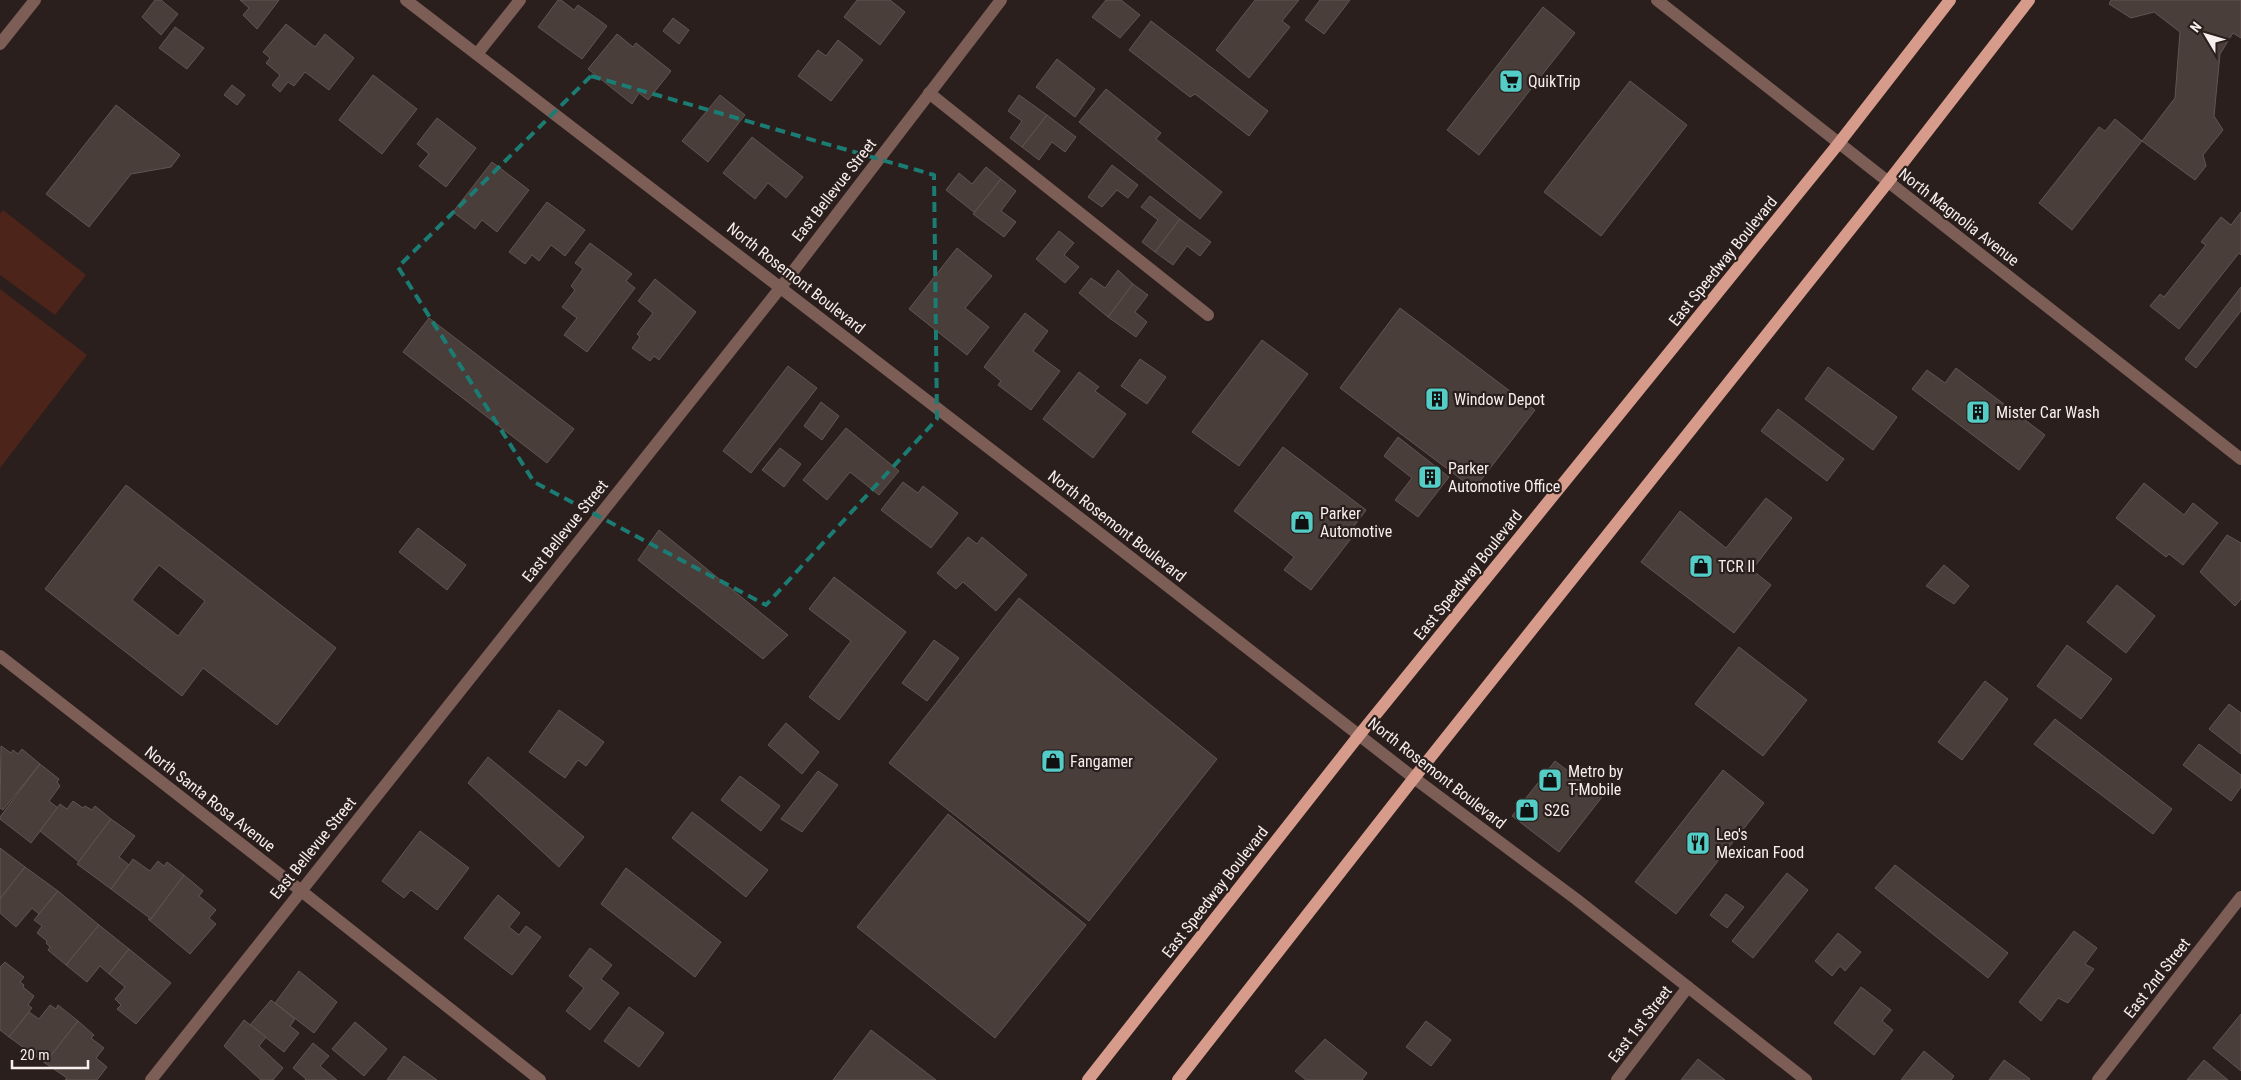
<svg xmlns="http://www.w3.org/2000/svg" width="2241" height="1080" font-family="'Roboto Condensed',sans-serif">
<rect width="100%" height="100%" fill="#2a1f1c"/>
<!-- green -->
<g fill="#4c2419">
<path d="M3,210L86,275L55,315L0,275V214Z"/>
<path d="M0,289L87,355L0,468Z"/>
</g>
<!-- building -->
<g fill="#4a3e3b" stroke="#625551" fill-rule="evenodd">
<path d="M155,0H161L178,14L161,35L142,17Z"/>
<path d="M240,0H279L257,29L243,15L249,8Z"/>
<path d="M558,0H561L574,10L578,5L607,26L582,59L538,27Z"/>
<path d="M857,0H890L905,12L880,45L844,17Z"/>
<path d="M1106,0H1121L1140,15L1120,38L1092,17Z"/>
<path d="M1255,0H1299L1282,21L1290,27L1249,78L1216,50Z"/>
<path d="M1320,0H1350L1324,34L1305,20Z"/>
<path d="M2111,0H2241V38L2233,33L2220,54L2214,116L2223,130L2203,155L2206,166L2195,180L2142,141L2175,98L2180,32L2154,12L2131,18L2109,4Z"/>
<path d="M1543,7L1575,33L1479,155L1447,130Z"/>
<path d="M673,18L689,30L679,44L663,31Z"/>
<path d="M1151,21L1268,111L1249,136L1195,94L1190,97L1129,50Z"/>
<path d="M286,24L315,47L325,34L354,58L329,90L305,72L294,86L288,82L280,92L272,85L280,75L266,63L270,58L263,52Z"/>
<path d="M175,27L204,48L187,69L159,48Z"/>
<path d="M617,34L633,47L636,43L671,71L648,100L639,93L632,104L588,69Z"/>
<path d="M838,40L863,60L831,101L798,76L818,50L826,56Z"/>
<path d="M1057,59L1095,89L1075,117L1036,87Z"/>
<path d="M373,75L417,109L382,154L339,120Z"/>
<path d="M1630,81L1687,125L1601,236L1544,192Z"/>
<path d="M232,85L245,95L237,105L224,95Z"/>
<path d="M1106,89L1161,133L1156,139L1222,192L1200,219L1079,122Z"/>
<path d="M720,95L745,115L708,162L682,141Z"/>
<path d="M1019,95L1047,115L1022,147L1010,138L1022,121L1008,111Z"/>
<path d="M116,105L180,155L171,167L131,174L89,227L46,194Z"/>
<path d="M1047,115L1076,137L1065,152L1052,142L1039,160L1022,147Z"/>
<path d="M437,118L476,148L446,187L419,166L429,154L417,144Z"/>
<path d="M2115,119L2142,141L2072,230L2039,203L2099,127L2105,131Z"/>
<path d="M752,137L803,177L786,198L768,183L755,199L723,173Z"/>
<path d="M492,162L529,190L497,232L482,220L475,229L453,212Z"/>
<path d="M1112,165L1138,185L1128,198L1117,190L1102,207L1088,197Z"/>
<path d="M986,167L1001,179L975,213L946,190L959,173L972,184Z"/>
<path d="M1001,179L1016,191L1001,211L1016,222L1004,237L973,214Z"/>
<path d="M1150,196L1180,219L1155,252L1142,242L1158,220L1141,207Z"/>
<path d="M547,202L585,230L565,256L551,245L539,261L532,255L525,264L509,252Z"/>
<path d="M2241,212V255L2239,253L2179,329L2150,306L2160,294L2164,297L2206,245L2201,242L2221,217L2231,225Z"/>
<path d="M1180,219L1211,242L1200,256L1187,246L1173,265L1155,252Z"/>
<path d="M1059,231L1074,243L1064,255L1079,267L1065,283L1036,259Z"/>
<path d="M590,243L632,274L626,281L635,288L587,352L564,335L577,318L562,307L575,290L571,286L583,269L575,263Z"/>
<path d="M957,248L992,276L965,308L989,327L967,355L909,309Z"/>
<path d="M1118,270L1133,284L1108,317L1079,293L1091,278L1105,288Z"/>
<path d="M655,279L696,312L659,360L654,356L650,361L632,348L640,337L637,334L653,313L638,301Z"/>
<path d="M1133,284L1148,295L1135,312L1147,322L1136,337L1108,317Z"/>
<path d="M2241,287V311L2196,368L2185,359Z"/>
<path d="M1400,308L1535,410L1474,489L1340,388Z"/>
<path d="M1025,313L1048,331L1033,351L1060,371L1031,410L998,385L1001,381L984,367Z"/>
<path d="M429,318L574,429L547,463L403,352Z"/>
<path d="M1262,340L1308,374L1239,466L1192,432Z"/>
<path d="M1140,359L1166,377L1147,404L1121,386Z"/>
<path d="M788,366L817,388L751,473L723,451Z"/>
<path d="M1828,367L1897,417L1873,450L1805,399Z"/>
<path d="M1956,368L2045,435L2019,470L1912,389L1927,370L1945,383Z"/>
<path d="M1079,372L1099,387L1095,391L1126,414L1093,458L1043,419Z"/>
<path d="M821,402L839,416L822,440L804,426Z"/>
<path d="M1778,409L1844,459L1827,481L1761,431Z"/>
<path d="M846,428L899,471L879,495L850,472L827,500L803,480Z"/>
<path d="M1398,437L1449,477L1418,517L1395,500L1412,478L1384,456Z"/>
<path d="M1283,447L1366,510L1349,533L1353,536L1311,590L1284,570L1294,557L1234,511Z"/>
<path d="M780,448L801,464L784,487L762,470Z"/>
<path d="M903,482L918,493L923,486L958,513L931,548L881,510Z"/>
<path d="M2144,483L2184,515L2193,503L2218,523L2183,565L2169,554L2166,557L2116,518Z"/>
<path d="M126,485L336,648L277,725L203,668L182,696L45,589ZM159,565L205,601L178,636L132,600Z"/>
<path d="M1766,498L1792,518L1752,570L1771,585L1734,633L1641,562L1680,511L1726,548Z"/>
<path d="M418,528L466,565L447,590L399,552Z"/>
<path d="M659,530L788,635L763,659L638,560Z"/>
<path d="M2227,535L2241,543V599L2235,606L2200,572Z"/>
<path d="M968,537L977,544L982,537L1027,575L996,611L963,582L956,589L937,573Z"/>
<path d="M1944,565L1969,586L1954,604L1926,586Z"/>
<path d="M834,577L906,632L839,720L809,697L851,641L809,609Z"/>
<path d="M2117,585L2155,616L2126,653L2087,622Z"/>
<path d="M1019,598L1217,759L1089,921L889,763Z"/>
<path d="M934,640L959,658L927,701L902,683Z"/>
<path d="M2067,645L2112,679L2081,719L2037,686Z"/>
<path d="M1739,647L1807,700L1763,756L1695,704Z"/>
<path d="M1985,681L2008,699L1962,760L1938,742Z"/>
<path d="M2229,704L2241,713V754L2209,729Z"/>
<path d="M559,710L604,742L586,766L578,760L565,778L529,752Z"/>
<path d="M2055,719L2172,809L2153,834L2034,744Z"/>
<path d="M786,723L819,752L802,774L768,745Z"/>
<path d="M2199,744L2241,775V787L2231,801L2183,765Z"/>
<path d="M1,746L11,753L13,750L18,754L22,749L40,764L3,810L0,808Z"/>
<path d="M488,757L584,837L559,867L468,783Z"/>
<path d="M1555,761L1602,797L1559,852L1512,816Z"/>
<path d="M40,764L59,779L57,782L60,786L49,801L58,808L31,843L0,819V817Z"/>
<path d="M1723,770L1764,803L1676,914L1635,882Z"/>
<path d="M818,771L838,785L802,832L781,819Z"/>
<path d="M740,776L780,806L761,831L721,800Z"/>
<path d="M73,801L83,808L85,806L92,810L95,806L111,819L79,862L40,831L60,804L67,809Z"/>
<path d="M692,812L768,870L746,897L672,838Z"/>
<path d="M948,814L1086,925L995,1038L857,927Z"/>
<path d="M111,819L135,836L119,857L129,865L111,889L77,864Z"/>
<path d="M420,831L469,868L437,910L411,890L404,898L382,881Z"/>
<path d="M0,848L25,867L0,899Z"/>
<path d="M133,859L150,871L158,861L164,866L167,862L184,875L151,919L111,889Z"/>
<path d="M1895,865L2008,953L1988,978L1875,888Z"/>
<path d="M25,867L58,891L39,914L32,908L16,927L0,913V899Z"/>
<path d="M626,868L721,942L695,977L601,904Z"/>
<path d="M1787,873L1808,890L1753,958L1732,941Z"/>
<path d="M184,875L203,891L199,896L216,910L209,918L216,924L190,954L148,919H151Z"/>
<path d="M58,891L99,925L66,965L48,950L50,947L46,943L47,941L37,933L42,926L34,920Z"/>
<path d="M1726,894L1744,907L1727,928L1710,915Z"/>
<path d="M498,895L520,913L509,927L519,935L526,926L541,937L512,975L464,938Z"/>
<path d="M99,925L129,949L109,974L100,966L87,982L66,965Z"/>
<path d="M2074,931L2097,948L2085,964L2094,969L2068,1003L2058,998L2041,1021L2019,1002Z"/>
<path d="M1838,933L1861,952L1845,971L1840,966L1832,976L1815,961Z"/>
<path d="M590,948L612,965L601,979L619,993L590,1030L566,1011L584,988L569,976Z"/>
<path d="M129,949L171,983L136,1024L117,1009L121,1005L115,999L125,987L109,974Z"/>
<path d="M5,962L24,977L20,982L24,985L23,987L34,996L28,1005L32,1008L9,1037L0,1030V967Z"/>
<path d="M299,971L337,1002L314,1033L275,1003Z"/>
<path d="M1861,987L1891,1010L1882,1021L1893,1030L1874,1055L1834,1023Z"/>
<path d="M271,1000L295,1019L290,1026L299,1033L284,1052L250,1025Z"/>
<path d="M50,1005L56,1009L58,1005L78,1021L45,1063L9,1037L29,1012L39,1019Z"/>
<path d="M629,1007L664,1033L639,1067L604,1041Z"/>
<path d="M2241,1014V1071L2213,1048Z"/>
<path d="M244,1020L266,1037L259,1046L283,1068L273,1080H261L224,1046Z"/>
<path d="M78,1021L94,1035L91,1038L104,1048L96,1058L107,1067L97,1080H65L67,1078L45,1063Z"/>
<path d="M1426,1021L1451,1040L1431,1066L1406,1047Z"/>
<path d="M355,1022L387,1049L364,1076L332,1049Z"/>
<path d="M871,1030L936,1080H833Z"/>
<path d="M1325,1039L1367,1073L1362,1080H1306L1295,1071Z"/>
<path d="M313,1043L329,1056L320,1066L337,1080H305L306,1079L293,1068Z"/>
<path d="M1924,1051L1954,1076L1951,1080H1901Z"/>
<path d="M404,1056L437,1080H387Z"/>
<path d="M1698,1059L1725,1080H1681Z"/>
<path d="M2004,1060L2030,1079L2029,1080H1989Z"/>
<path d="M2204,1060L2228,1080H2187Z"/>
</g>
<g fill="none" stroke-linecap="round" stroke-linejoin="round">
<!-- minor -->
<g stroke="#7c5e57" stroke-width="12">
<path d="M406,0L1102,535L1414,778L1576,899L1806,1080"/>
<path d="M1657,0L2241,459"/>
<path d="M0,44L35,0"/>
<path d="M477,54L520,0"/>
<path d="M929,93L1208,315"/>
<path d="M0,656L300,890L540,1080"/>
<path d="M151,1080L781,287L1001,0"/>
<path d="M1617,1080L1688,987"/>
<path d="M2098,1080L2241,897"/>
</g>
<!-- major -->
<g stroke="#d79b8b" stroke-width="12">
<path d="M1088,1080L1360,734L1839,143L1950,0"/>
<path d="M1178,1080L1414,778L1888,182L2029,0"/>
</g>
</g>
<!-- marked area -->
<path fill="none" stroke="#1b7c74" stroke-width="4" stroke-dasharray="10 6" stroke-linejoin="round" d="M591,76L934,175L937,419L766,605L534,482L398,267Z"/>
<!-- icons -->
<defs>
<g id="supermarket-square" transform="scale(1.25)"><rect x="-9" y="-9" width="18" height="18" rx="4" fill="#54cdc6" stroke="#2a1f1c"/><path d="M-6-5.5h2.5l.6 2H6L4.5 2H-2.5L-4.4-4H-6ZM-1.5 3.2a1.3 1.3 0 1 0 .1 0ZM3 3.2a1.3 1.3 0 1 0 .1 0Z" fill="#111"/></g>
<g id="building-square" transform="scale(1.25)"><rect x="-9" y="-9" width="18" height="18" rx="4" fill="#54cdc6" stroke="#2a1f1c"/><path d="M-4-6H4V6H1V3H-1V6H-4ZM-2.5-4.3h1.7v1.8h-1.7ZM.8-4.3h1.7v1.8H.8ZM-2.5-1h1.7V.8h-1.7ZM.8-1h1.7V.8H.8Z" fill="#111"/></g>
<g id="shop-square" transform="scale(1.25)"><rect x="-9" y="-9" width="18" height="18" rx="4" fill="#54cdc6" stroke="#2a1f1c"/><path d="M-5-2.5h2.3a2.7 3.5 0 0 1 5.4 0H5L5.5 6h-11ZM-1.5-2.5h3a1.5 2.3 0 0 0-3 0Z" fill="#111"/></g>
<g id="restaurant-square" transform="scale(1.25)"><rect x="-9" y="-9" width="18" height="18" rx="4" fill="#54cdc6" stroke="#2a1f1c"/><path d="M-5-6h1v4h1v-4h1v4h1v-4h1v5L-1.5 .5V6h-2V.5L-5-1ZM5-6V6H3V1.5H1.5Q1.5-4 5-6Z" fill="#111"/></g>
</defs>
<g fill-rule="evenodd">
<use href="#supermarket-square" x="1511" y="81"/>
<use href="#building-square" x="1437" y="399"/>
<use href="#building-square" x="1978" y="412"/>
<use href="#building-square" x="1430" y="477"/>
<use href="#shop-square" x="1302" y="522"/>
<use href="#shop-square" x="1701" y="566"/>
<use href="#shop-square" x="1053" y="761"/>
<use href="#shop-square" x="1550" y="780"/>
<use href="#shop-square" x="1527" y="810"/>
<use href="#restaurant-square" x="1698" y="843"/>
</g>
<g text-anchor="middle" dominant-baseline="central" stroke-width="4.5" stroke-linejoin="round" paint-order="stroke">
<!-- poi labels -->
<g font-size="16" fill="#f7efed" stroke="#2a1f1c" text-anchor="start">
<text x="1528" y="81">QuikTrip</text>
<text x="1454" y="399">Window Depot</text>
<text x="1996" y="412">Mister Car Wash</text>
<text x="1448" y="468">Parker<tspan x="1448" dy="18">Automotive Office</tspan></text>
<text x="1320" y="513">Parker<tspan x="1320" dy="18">Automotive</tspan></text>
<text x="1718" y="566">TCR II</text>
<text x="1070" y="761">Fangamer</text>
<text x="1568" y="771">Metro by<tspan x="1568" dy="18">T-Mobile</tspan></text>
<text x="1544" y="810">S2G</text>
<text x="1716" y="834">Leo's<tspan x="1716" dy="18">Mexican Food</tspan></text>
</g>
<!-- street labels -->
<g font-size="16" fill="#f7efed" stroke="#2a1f1c">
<text transform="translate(834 190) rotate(-52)">East Bellevue Street</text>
<text transform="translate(1959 217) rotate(38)">North Magnolia Avenue</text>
<text transform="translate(1723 261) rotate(-51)">East Speedway Boulevard</text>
<text transform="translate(796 278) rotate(38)">North Rosemont Boulevard</text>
<text transform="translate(1117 526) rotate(38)">North Rosemont Boulevard</text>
<text transform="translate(565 531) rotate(-51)">East Bellevue Street</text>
<text transform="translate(1468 575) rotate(-51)">East Speedway Boulevard</text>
<text transform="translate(1437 773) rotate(38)">North Rosemont Boulevard</text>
<text transform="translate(210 799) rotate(38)">North Santa Rosa Avenue</text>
<text transform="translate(313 848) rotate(-51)">East Bellevue Street</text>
<text transform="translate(1215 892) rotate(-52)">East Speedway Boulevard</text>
<text transform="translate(2157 978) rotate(-52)">East 2nd Street</text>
<text transform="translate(1640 1024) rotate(-52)">East 1st Street</text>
</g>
</g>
<!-- north arrow -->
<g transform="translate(2206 35) rotate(308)" stroke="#2a1f1c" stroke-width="4" paint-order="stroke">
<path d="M0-4L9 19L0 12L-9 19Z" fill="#f7efed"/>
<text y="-8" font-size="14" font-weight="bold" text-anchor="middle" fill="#f7efed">N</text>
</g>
<!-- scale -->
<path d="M12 1060v8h76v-8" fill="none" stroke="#f7efed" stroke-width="2.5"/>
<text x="20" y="1060" font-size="15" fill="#f7efed" stroke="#2a1f1c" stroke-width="4" paint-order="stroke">20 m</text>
</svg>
